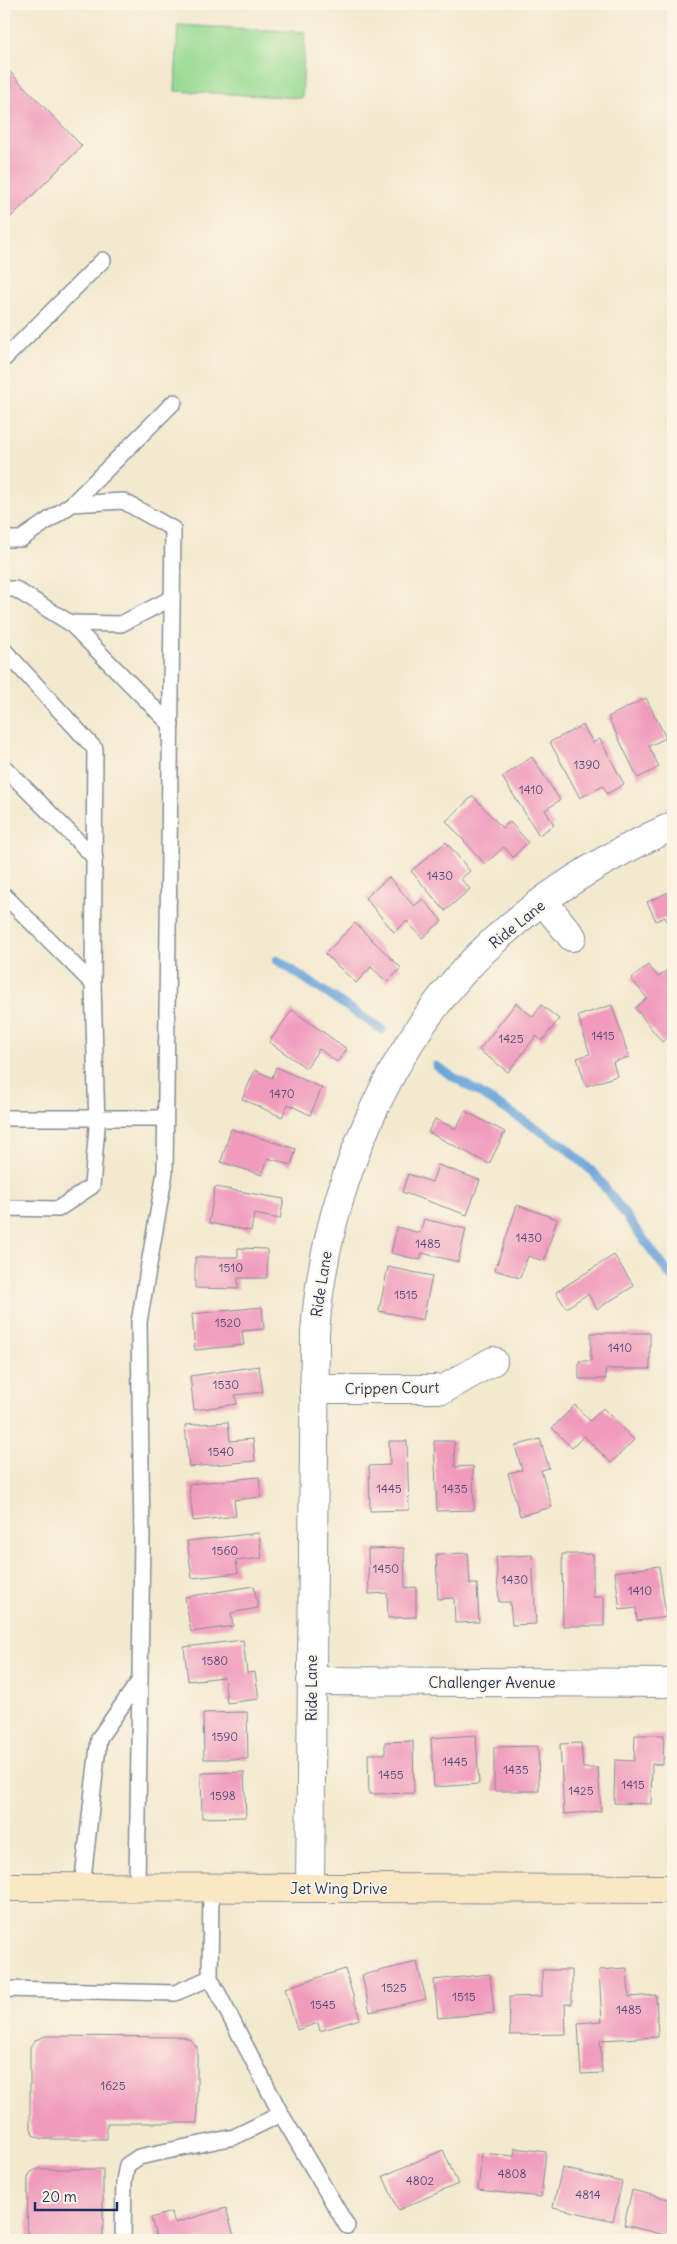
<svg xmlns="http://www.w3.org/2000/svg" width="677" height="2244" font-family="Delius,sans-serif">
<rect width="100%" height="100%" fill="#fcf5e5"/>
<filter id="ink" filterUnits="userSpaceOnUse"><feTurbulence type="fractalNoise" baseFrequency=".02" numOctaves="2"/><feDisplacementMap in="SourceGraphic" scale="10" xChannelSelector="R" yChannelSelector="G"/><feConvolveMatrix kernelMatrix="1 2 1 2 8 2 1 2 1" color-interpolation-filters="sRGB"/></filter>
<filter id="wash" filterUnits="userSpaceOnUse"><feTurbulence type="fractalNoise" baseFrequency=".0096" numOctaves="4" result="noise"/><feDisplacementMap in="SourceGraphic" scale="20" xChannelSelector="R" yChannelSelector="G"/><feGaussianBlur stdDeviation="1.12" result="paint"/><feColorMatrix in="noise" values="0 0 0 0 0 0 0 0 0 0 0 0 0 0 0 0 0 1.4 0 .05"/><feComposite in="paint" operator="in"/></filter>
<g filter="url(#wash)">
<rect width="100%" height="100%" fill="#f2e9cf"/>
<!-- green -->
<path fill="#97da92" stroke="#598478" d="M178,25L305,32L302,98L175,91Z"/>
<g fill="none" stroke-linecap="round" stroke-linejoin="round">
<!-- stream -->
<g stroke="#6ba4da" stroke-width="9">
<path d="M277,960L382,1030"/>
<path d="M436,1066L563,1145L595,1174L673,1279"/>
</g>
</g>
<g id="blocks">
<!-- building -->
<g fill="#f09abc">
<path d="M8,70L82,146L4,224V74Z"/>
<path d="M646,698L666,738L649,746L659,767L638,778L608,717Z"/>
<path d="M583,725L593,743L600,739L624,784L607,794L603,786L580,798L550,742Z"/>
<path d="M532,757L560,800L545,810L554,825L539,835L502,777Z"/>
<path d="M473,796L502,828L510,822L528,842L513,857L504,847L485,864L446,821Z"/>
<path d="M446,842L470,871L461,879L470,889L445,911L411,871Z"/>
<path d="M389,877L414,906L423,899L442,921L422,938L407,921L394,932L365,898Z"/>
<path d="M673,890V934L665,917L656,921L647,902Z"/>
<path d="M355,923L401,968L387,982L371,967L356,983L325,954Z"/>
<path d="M648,965L658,977L670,968L673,972V997L671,998L673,1001V1033L662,1042L635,1008L647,998L631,979Z"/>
<path d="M516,1003L533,1017L541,1005L559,1019L542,1041L536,1036L508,1072L479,1050Z"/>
<path d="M612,1005L629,1057L613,1062L617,1076L586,1086L577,1058L590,1054L578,1016Z"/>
<path d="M292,1010L347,1049L337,1062L319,1049L306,1068L269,1042Z"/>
<path d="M276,1067L322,1088L310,1115L288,1104L282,1117L242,1099L255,1070L272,1078Z"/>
<path d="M465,1111L505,1132L489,1164L428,1132L435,1119L456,1129Z"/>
<path d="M231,1129L296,1149L291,1165L268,1158L262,1175L221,1162Z"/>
<path d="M438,1165L480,1180L467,1215L402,1192L408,1174L432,1182Z"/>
<path d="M215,1187L284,1199L280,1219L254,1214L251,1231L209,1223Z"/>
<path d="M517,1205L557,1219L544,1261L528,1256L520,1278L495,1270Z"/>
<path d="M424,1219L466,1229L458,1262L422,1253L420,1260L391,1253L397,1227L420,1233Z"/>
<path d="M238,1248L267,1249V1278H238V1289L195,1288V1257H238Z"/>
<path d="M614,1255L634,1286L597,1309L588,1294L566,1308L556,1292Z"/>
<path d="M388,1267L432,1276L423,1320L379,1311Z"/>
<path d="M262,1307L264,1329L242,1331L244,1345L195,1350L192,1314Z"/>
<path d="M591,1333H650V1369H605L606,1379H579V1361H591Z"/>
<path d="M259,1366L263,1392L235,1395L237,1404L194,1410L190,1376Z"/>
<path d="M575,1405L590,1421L603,1408L634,1440L611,1463L584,1436L572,1448L552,1428Z"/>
<path d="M228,1422L230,1441L253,1439L255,1461L189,1467L185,1425Z"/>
<path d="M540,1439L549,1468L541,1470L552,1507L520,1516L508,1473L522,1470L515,1446Z"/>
<path d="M389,1441H407L409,1510L370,1511L369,1466L390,1465Z"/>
<path d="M434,1441H454L455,1467L473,1466L474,1510L437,1511Z"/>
<path d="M259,1477L261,1497L234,1500L236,1516L193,1521L189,1484Z"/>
<path d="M259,1533L262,1558L236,1561L238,1573L192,1578L187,1541Z"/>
<path d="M404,1548L405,1588L416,1587V1617L388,1618L387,1593L369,1594L368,1549Z"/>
<path d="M468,1553L470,1584H477L479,1622L455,1623L454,1598L438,1599L436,1554Z"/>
<path d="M562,1554H593V1597H604V1626H563Z"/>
<path d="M532,1555L536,1624L512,1625L510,1602H499L496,1557Z"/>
<path d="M659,1566L666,1617L637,1621L636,1608L620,1610L615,1572Z"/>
<path d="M254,1586L258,1608L231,1613L233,1626L191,1632L185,1597Z"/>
<path d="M243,1640L247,1673L255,1672L259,1699L227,1703L224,1677L188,1681L184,1647Z"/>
<path d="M247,1712L248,1759H204L203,1713Z"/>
<path d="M476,1735L479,1784L434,1787L431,1738Z"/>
<path d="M635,1735H664L663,1765L652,1764L651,1804L614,1803L615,1760L634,1761Z"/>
<path d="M413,1741L414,1793L369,1794L368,1754H385V1742Z"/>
<path d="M581,1743L583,1768H598L601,1811L564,1814L560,1744Z"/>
<path d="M538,1746L539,1791H494V1747Z"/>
<path d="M244,1772L246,1817L202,1818L201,1773Z"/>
<path d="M417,1962L426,1999L370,2012L362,1975Z"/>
<path d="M627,1968L629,1997L656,1995L658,2037L600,2040L602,2073L581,2074L578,2023L602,2021L599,1970Z"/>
<path d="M345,1969L360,2019L320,2031L318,2023L297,2030L285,1988Z"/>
<path d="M542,1970H572V2004H565L566,2034L510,2035L509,1997L542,1996Z"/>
<path d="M490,1974L494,2013L438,2018L434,1980Z"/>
<path d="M45,2036L183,2037L191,2040L197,2047V2123H107V2139H42L33,2135L30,2125V2047L36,2040Z"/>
<path d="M515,2148L546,2152L541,2197L478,2190L482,2153L514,2156Z"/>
<path d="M443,2150L458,2184L398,2210L383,2176Z"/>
<path d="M562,2168L622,2182L613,2221L553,2207Z"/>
<path d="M37,2169H103V2240H27L28,2177L31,2172Z"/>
<path d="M632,2190L673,2200V2237L624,2225Z"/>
<path d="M226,2208L235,2240H157L151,2218L171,2212L175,2223Z"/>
</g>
</g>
</g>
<g filter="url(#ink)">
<use href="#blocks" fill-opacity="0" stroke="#868c96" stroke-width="1"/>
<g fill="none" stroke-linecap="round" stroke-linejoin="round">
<!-- service casing -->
<g stroke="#868c96" stroke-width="18">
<g id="service">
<path d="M4,359L103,260"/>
<path d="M72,504L174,402"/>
<path d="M4,539H21L72,504L123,501L173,529L165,1172L139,1322L142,1538L137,1887"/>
<path d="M4,589H15L70,623L171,725"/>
<path d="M70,623L121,624L172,598"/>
<path d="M4,650L95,749L93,984L97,1127L92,1186L58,1209L4,1208"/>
<path d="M4,767L95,858"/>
<path d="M4,895L93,984"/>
<path d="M4,1118H165"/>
<path d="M82,1887L99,1738L140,1680"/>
<path d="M4,1989L175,1993L210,1978"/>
<path d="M281,2114L347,2226"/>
<path d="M123,2240L124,2181L127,2165L139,2157L234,2137L281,2114L210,1978L211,1887"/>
</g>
</g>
<!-- minor casing -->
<g stroke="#868c96" stroke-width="30">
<g id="minor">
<path d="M543,901L572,937"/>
<path d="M314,1389H444L493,1361"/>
<path d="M311,1681L673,1683"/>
<path d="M310,1888L315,1333C325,1190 390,1034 498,937C549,891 611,854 673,826"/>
</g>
</g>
<!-- secondary casing -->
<g stroke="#868c96" stroke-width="30">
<path id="secondary" d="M4,1887L673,1889"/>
</g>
<!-- service -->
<use href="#service" stroke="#fff" stroke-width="15"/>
<!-- minor -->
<use href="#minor" stroke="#fff" stroke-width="28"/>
<!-- secondary -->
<use href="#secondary" stroke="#fae7c3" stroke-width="28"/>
</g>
</g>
<g text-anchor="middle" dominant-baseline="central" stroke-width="4" stroke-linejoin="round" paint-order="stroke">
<!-- number labels -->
<g font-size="12" fill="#504a76">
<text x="587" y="764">1390</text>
<text x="531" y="789">1410</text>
<text x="440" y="875">1430</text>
<text x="603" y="1035">1415</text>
<text x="511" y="1038">1425</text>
<text x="282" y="1093">1470</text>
<text x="529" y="1237">1430</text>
<text x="428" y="1243">1485</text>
<text x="231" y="1267">1510</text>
<text x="406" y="1294">1515</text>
<text x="228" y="1322">1520</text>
<text x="620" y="1347">1410</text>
<text x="226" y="1384">1530</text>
<text x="221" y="1451">1540</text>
<text x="389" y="1488">1445</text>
<text x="455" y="1488">1435</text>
<text x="225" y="1550">1560</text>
<text x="386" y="1568">1450</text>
<text x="515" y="1579">1430</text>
<text x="640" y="1590">1410</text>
<text x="215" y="1660">1580</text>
<text x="225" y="1736">1590</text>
<text x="455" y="1761">1445</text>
<text x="516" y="1769">1435</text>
<text x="391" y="1774">1455</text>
<text x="633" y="1784">1415</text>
<text x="581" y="1790">1425</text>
<text x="223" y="1795">1598</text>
<text x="394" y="1987">1525</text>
<text x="464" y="1996">1515</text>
<text x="323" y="2004">1545</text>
<text x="629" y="2009">1485</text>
<text x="113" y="2085">1625</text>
<text x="512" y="2173">4808</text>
<text x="420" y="2180">4802</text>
<text x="588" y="2194">4814</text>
</g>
<!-- street labels -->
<g font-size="15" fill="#1b2f5e" stroke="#fcf5e5">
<text transform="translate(517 924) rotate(-39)">Ride Lane</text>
<text transform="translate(321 1284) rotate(-81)">Ride Lane</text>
<text transform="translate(392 1388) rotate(-1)">Crippen Court</text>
<text x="492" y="1682">Challenger Avenue</text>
<text transform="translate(311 1688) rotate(-90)">Ride Lane</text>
<text x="339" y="1888">Jet Wing Drive</text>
</g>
</g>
<!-- margin -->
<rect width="677" height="2244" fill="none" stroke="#fcf5e5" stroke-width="20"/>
<!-- scale -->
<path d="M35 2202v8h82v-8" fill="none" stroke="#1b2f5e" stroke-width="2.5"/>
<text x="42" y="2202" font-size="15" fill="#1b2f5e" stroke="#fcf5e5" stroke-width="4" paint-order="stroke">20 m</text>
</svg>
